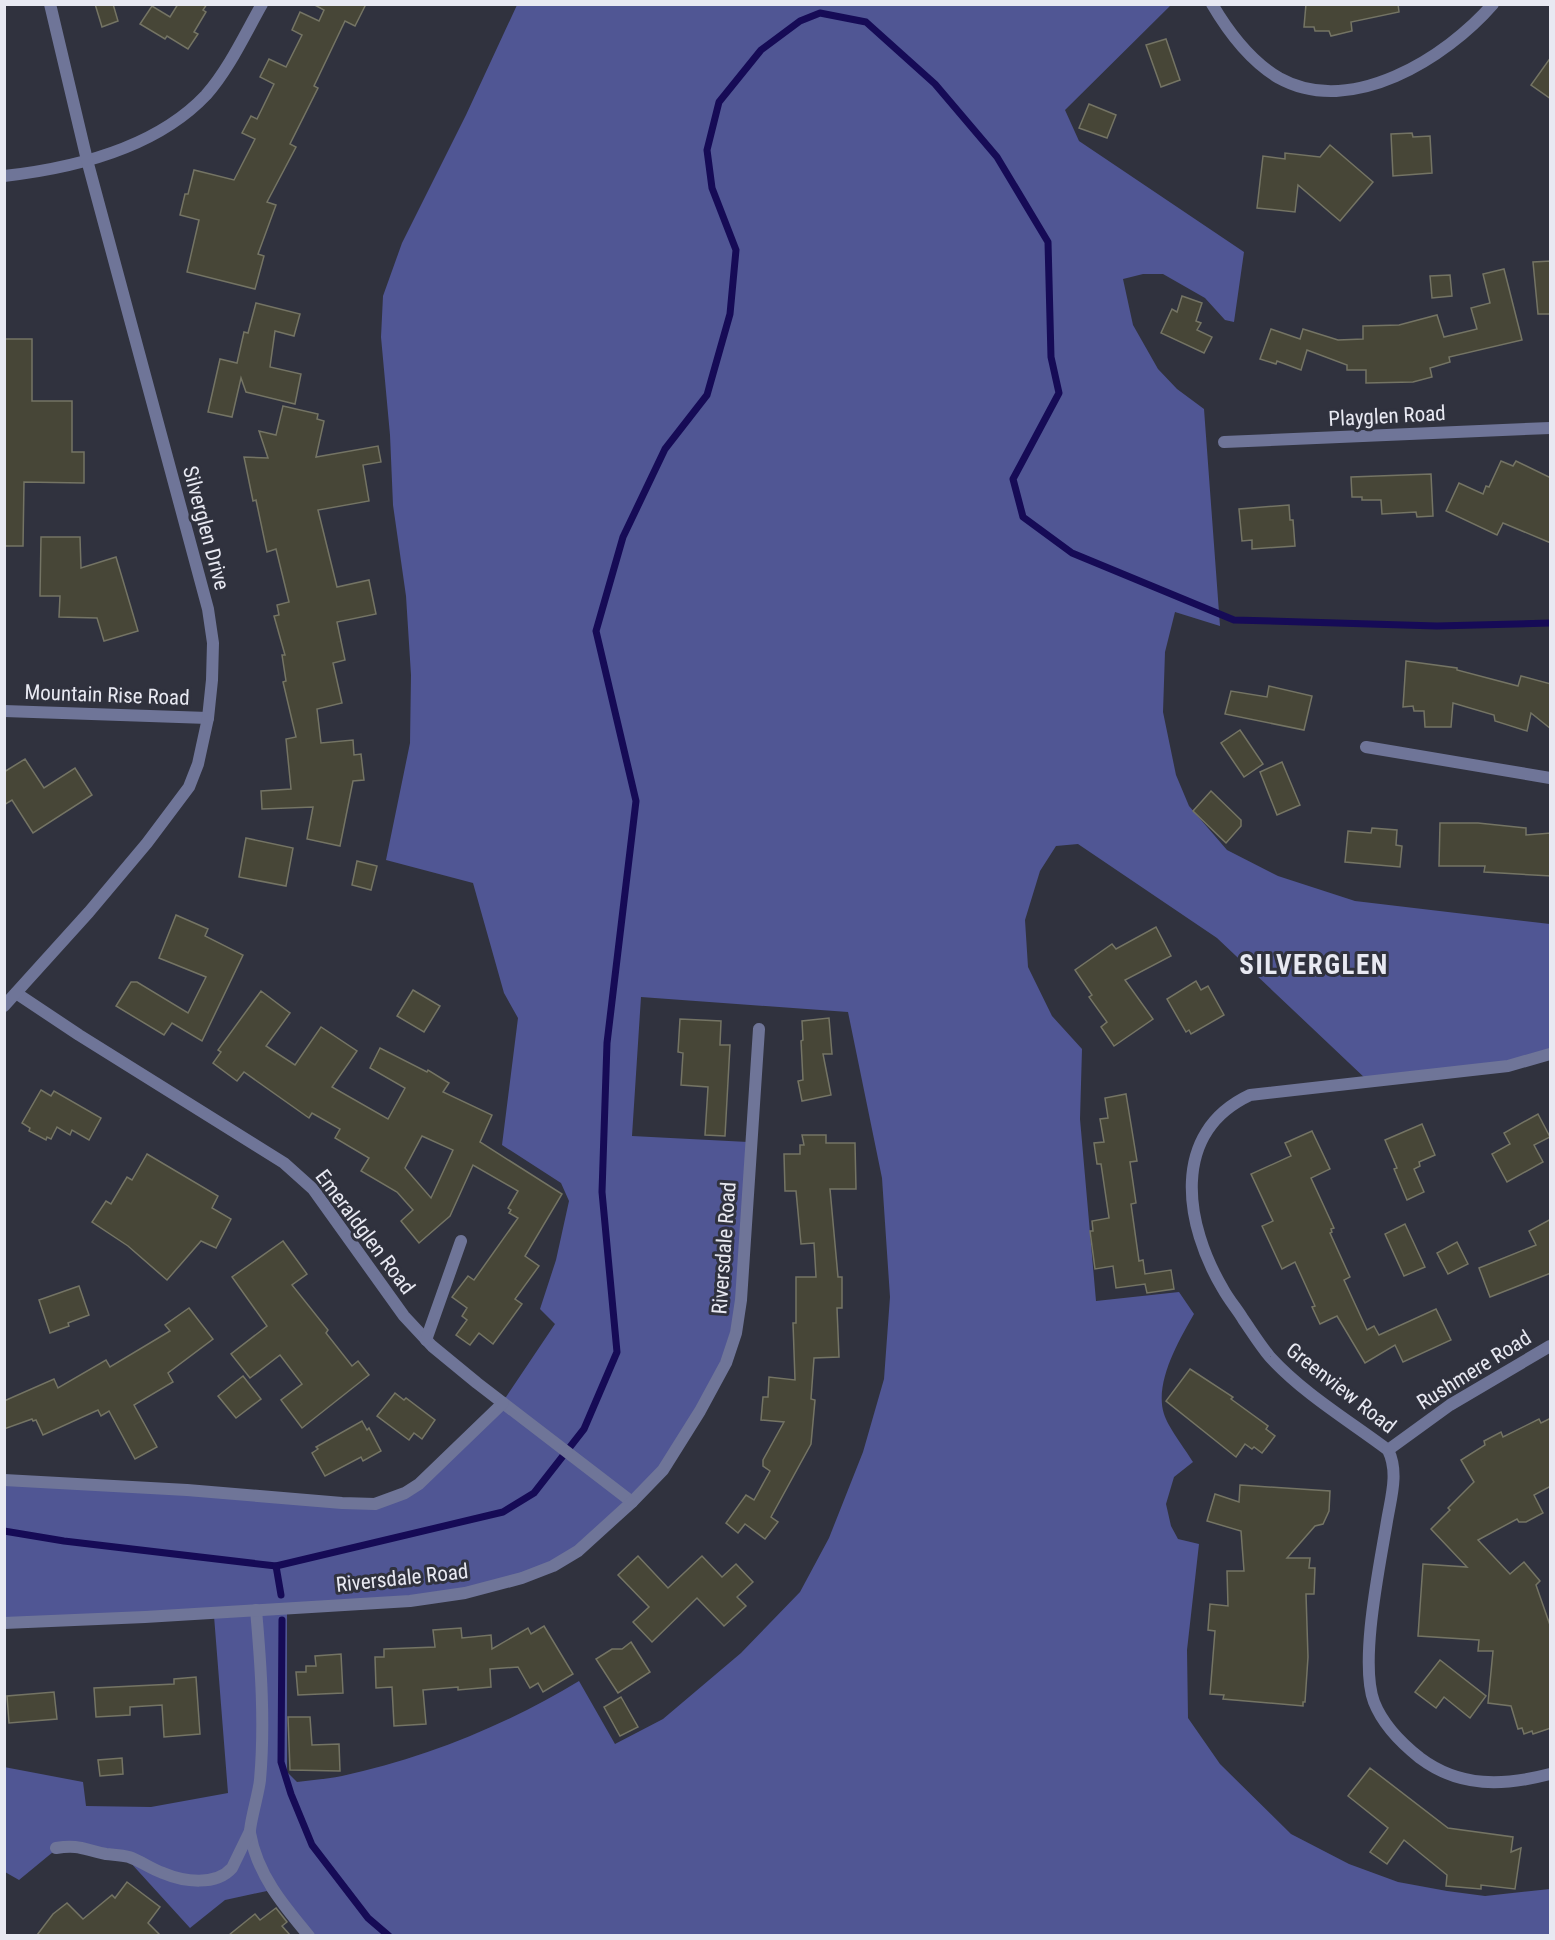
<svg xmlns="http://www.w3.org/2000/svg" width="1555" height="1940" font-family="'Roboto Condensed',sans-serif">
<rect width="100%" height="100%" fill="#30323e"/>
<!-- green -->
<path fill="#505694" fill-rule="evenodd" d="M517,5H1171L1065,110L1079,141L1244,252L1234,322L1225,320L1205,298L1163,274H1143L1123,279L1133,325L1158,369L1177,389L1204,409L1220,626L1175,612L1165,652L1163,712L1176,775L1189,806L1227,850L1278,876L1355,901L1550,924V1053L1535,1058L1367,1080L1217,938L1078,844L1056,846L1040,871L1025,920L1028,967L1052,1016L1082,1049L1080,1119L1096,1301L1179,1292L1194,1314C1179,1340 1154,1383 1164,1414C1168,1427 1185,1449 1193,1462L1174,1477L1166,1504L1171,1526L1178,1539L1199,1544L1187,1650L1188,1718L1220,1764L1291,1834L1349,1864L1398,1882L1447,1891L1485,1896L1550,1889V1935L302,1936L267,1891L225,1900L190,1928L129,1861L80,1849L53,1852L19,1880L5,1872L4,1767L83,1782L86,1806L151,1807L228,1793L214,1616L5,1627V1479L374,1503L405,1492L502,1403L555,1324L540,1309L556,1260L569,1201L561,1183L502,1145L518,1018L504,993L473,883L386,860L410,743L411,675L406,596L393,505L390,435L381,337L383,296L402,243L466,115ZM641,997L848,1012L882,1178L890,1297L884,1379L863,1452L829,1538L800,1592L741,1653L663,1719L615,1744L579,1681C509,1724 423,1759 342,1776C328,1779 312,1780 297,1782L287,1772V1610L464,1593L553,1566L663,1469L724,1362L736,1326L748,1142L632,1136Z"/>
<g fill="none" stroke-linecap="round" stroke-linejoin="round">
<!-- stream -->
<g stroke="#160b56" stroke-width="7">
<path d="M4,1531L64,1541L276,1566L503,1512L534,1493L584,1429L617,1352L602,1192L607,1043L636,801L596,631L623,537L665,449L707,395L730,314L736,250L712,188L707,150L719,102L761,50L800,21L820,13L866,22L935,84L997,157L1048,242L1051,357L1059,393L1013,479L1023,517L1072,553L1234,620L1437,626L1550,623"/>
<path d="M276,1566L281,1595"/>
<path d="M282,1620L281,1762L291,1794L312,1845L368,1918L389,1936"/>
</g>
</g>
<!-- building -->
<g fill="#474637" stroke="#747464" stroke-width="1.5" fill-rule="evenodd">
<path d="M95,4H113L118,21L102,27Z"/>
<path d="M178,4H207L203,10L206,12L194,32L198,34L188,49L167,36L165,39L140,24L152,6L170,17Z"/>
<path d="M313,4H366L355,26L345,21L314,86L318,88L290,144L296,147L267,202L276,205L258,254L264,256L255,289L187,272L199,220L180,215L185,194H188L194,170L234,180L255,139L242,133L251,116L257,119L274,84L260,77L269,59L286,67L302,35L292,30L300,12L319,21L324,10Z"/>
<path d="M1306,4H1398L1399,12L1351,22L1352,31L1331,36L1329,31H1315L1314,27H1304Z"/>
<path d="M1166,39L1180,80L1161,87L1146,45Z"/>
<path d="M1551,57V99L1531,85Z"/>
<path d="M1089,104L1116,115L1107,138L1079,128Z"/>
<path d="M1412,133L1413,137L1430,136L1432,173L1393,176L1391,134Z"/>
<path d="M1330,145L1373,182L1340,221L1298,185L1295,212L1257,208L1263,156L1285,159V153L1320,157Z"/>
<path d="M1551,261V314H1538L1533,262Z"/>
<path d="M1504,269L1522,340L1449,357L1450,362L1430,368L1432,377L1413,382L1366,383V370H1347V365L1307,350L1301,370L1277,361L1276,364L1260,359L1271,329L1300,339L1303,329L1338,340L1363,339V326L1399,325L1437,315L1444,337L1477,329L1471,308L1490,303L1483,274Z"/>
<path d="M1450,275L1452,296L1432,298L1430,276Z"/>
<path d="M1182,296L1202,303L1196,321L1201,323L1197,330L1212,337L1204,353L1161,333L1172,309L1177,312Z"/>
<path d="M256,303L300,314L294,336L275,331L270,367L301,374L295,404L246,392L241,378L232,417L208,412L220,359L237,363L244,332L248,333Z"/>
<path d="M4,339H32V401H72V452H84V483L24,482L23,546H4Z"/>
<path d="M283,406L318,414L317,419L324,421L316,457L378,446L381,462L363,465L369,501L318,510L337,587L369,580L376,614L337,622L345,660L333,663L342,703L317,709L321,743L353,740L354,755L361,754L364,780L353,781L340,846L307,839L313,807L262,809L261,791L291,789L286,739L296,737L283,682L286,681L282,655H285L274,616L279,615L277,605L289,602L276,549L267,552L256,500L253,501L244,457L268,458L259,431L276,435Z"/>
<path d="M1501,461L1513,466L1516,461L1551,478V543L1503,523L1497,535L1446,511L1459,483L1483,494L1486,486L1489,487Z"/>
<path d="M1431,474L1433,516L1417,517L1416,512L1382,514L1381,500H1362V497H1352L1351,477Z"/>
<path d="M1289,505L1290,520H1293L1295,546L1252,549V540L1242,541L1239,509Z"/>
<path d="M41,537H80L81,568L116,557L138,631L104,641L97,618L59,617L60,596H40Z"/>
<path d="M1406,661L1457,668V670L1518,686L1521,676L1551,684V729L1531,713L1527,731L1495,721L1494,715L1453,703L1451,727H1425L1424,711H1414L1413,706L1403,707Z"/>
<path d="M1269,686L1312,696L1304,730L1225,714L1231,691L1267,697Z"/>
<path d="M1240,730L1263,764L1244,777L1221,743Z"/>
<path d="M25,759L44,788L75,768L92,795L33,833L12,800L4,805V772Z"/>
<path d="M1282,762L1300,805L1277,815L1260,772Z"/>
<path d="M1211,791L1241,820V826L1226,843L1193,811Z"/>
<path d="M1440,823H1478L1526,828V835L1551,833V876L1484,872L1485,866H1439Z"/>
<path d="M1372,828L1397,830L1396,845L1402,846L1400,867L1345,862L1348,831L1371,833Z"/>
<path d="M246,838L293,848L286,886L239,877Z"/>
<path d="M357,861L377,866L371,890L352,885Z"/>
<path d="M176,915L208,929L205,936L243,955L202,1041L172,1023L164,1035L116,1006L131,982H137L188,1013L206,977L159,958Z"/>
<path d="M1156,927L1171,956L1125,980L1153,1019L1114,1046L1101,1027L1107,1022L1089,997L1092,995L1075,970L1112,944L1116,949Z"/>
<path d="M1196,981L1201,990L1208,986L1224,1015L1191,1034L1189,1030L1186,1032L1167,999Z"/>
<path d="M413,990L440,1006L424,1032L397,1016Z"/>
<path d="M261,991L290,1013L266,1046L295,1065L321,1027L357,1051L332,1087L388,1119L405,1088L370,1068L380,1048L427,1072L428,1070L449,1083L443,1092L492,1115L480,1142L562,1194L525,1256L539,1266L515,1299L522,1304L493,1344L479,1333L470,1345L456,1335L467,1320L462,1316L467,1308L452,1297L468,1276L474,1280L518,1218L509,1213L511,1210L508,1208L518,1191L473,1165L450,1216L419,1243L401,1221L413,1210L397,1192L361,1171L369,1158L335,1138L340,1129L312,1113L309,1118L244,1072L237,1081L213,1063L221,1052L218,1050ZM422,1136L453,1150L431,1198L405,1168Z"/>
<path d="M829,1018L832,1054H823L831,1095L802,1101L798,1081L803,1080L801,1041L803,1040L802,1021Z"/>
<path d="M680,1019L721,1021L720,1045H730L725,1136L705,1135L708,1087L681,1085L683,1053L678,1052Z"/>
<path d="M41,1090L51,1096L54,1091L101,1118L89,1140L72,1130L70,1135L57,1127L51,1139L47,1137L46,1140L29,1131L30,1128L22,1123Z"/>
<path d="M1126,1094L1137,1161L1130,1162L1136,1203L1131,1204L1139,1261L1143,1260L1145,1274L1171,1270L1174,1289L1147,1293L1145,1284L1116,1288L1113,1266L1095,1269L1090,1231H1093L1092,1221L1109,1218L1101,1164H1097L1094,1143L1104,1142L1100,1119L1108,1118L1105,1098Z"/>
<path d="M1538,1114L1550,1137L1534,1145L1543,1162L1507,1182L1492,1154L1510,1144L1504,1133Z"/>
<path d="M1422,1124L1435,1155L1419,1162L1420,1166L1414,1169L1424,1192L1407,1200L1394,1169L1397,1168L1385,1140Z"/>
<path d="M1312,1131L1330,1169L1311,1178L1334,1228L1331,1229L1332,1232L1330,1233L1350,1277L1344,1280L1367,1330L1374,1326L1379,1335L1436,1309L1451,1340L1403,1362L1395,1345L1365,1363L1337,1316L1320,1324L1312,1307L1315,1306L1295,1262L1282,1269L1262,1226L1273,1221L1251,1174L1291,1156L1285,1143Z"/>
<path d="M802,1135H826V1143H855L856,1189H830L838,1277H842V1308H837L839,1357L814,1358L811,1399L815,1400L811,1444L771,1517L778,1522L765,1539L745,1524L738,1533L726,1523L746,1495L754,1500L770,1471L763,1466V1460L784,1422L761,1420L763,1397H768L769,1377L795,1380L793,1323H796V1277H816L814,1243L801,1244L796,1191H785L784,1154H800V1145H804Z"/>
<path d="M147,1154L218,1196L212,1208L231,1219L216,1248L201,1241L167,1280L128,1246L92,1222L106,1201L111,1204L127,1177L132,1180Z"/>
<path d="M1551,1219V1273L1490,1297L1479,1268L1536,1245L1529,1231Z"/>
<path d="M1405,1224L1425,1267L1404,1276L1385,1234Z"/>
<path d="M283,1241L307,1274L292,1285L328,1330L326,1333L352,1366L358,1361L369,1375L302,1428L281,1400L302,1384L280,1355L250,1378L231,1354L267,1326L232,1277Z"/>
<path d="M1457,1242L1468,1264L1448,1274L1437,1253Z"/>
<path d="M79,1286L89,1315L68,1323L69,1326L50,1333L39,1300Z"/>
<path d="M189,1308L213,1339L168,1373L173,1382L134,1405L157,1447L135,1459L109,1411L101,1416L98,1410L43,1435L36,1420L33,1421L32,1419L4,1429V1401L54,1379L58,1388L106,1360L110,1367L170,1331L165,1325Z"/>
<path d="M1190,1369L1233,1397L1231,1399L1268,1426L1266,1429L1275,1436L1262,1453L1254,1447L1252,1449L1245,1444L1236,1457L1166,1401Z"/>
<path d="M243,1376L261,1399L236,1418L218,1396Z"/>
<path d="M395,1393L404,1400L406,1398L435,1420L422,1439L414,1433L409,1440L377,1416Z"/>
<path d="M1551,1418V1486L1534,1495L1543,1513L1526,1522H1519L1517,1519L1478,1540L1510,1574L1524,1562L1540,1581L1536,1585L1551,1628V1728L1533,1734L1532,1731L1524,1734L1522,1728L1518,1729L1511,1706L1488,1703L1493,1651H1478L1479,1640L1418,1636L1423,1564L1467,1567L1431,1529L1450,1510L1448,1508L1474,1482L1461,1460L1485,1445L1484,1441L1501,1432L1503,1437L1539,1419L1541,1423Z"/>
<path d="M362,1421L367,1430L369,1428L381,1451L363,1461L361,1457L325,1476L312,1453L318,1449L316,1447Z"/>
<path d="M1240,1485L1330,1491L1329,1511L1323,1524L1315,1526L1287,1558H1310L1309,1568H1315L1314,1594H1306L1308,1657L1305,1702H1303V1706L1223,1699L1224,1695L1210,1694L1215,1631L1208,1630L1210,1604L1228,1606L1227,1571H1244L1241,1531L1207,1521L1215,1494L1239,1502Z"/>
<path d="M638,1556L668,1588L702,1556L722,1577L736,1564L753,1582L737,1597L746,1606L724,1626L697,1598L652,1642L633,1622L649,1607L618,1575Z"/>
<path d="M544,1626L573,1674L543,1692L538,1683L530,1688L518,1667L490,1669L491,1687L458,1690V1687L423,1690L426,1724L394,1726L392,1687L376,1688L375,1657H384V1649L435,1647L433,1630L461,1628L462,1638L491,1635L492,1649L528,1628L531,1634Z"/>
<path d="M631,1642L650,1672L618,1693L596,1659L612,1649H622Z"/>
<path d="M341,1654L343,1693L298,1695L296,1672H306V1666H316L315,1656Z"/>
<path d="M1440,1660L1486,1696L1470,1718L1444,1697L1436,1708L1415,1692Z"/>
<path d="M196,1677L200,1734L164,1737L162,1705L130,1707V1715L96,1717L94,1688L174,1684V1679Z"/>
<path d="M54,1692L57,1719L9,1723L7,1696Z"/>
<path d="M621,1697L638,1727L620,1736L604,1707Z"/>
<path d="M288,1717H310L312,1745L339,1744L340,1771L290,1770Z"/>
<path d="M122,1758L123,1774L100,1776L98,1760Z"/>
<path d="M1370,1768L1448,1828L1513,1837L1511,1852L1521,1848L1515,1889L1481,1885V1889L1446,1886L1447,1875L1404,1840L1387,1864L1370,1852L1388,1828L1348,1796Z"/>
<path d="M127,1882L160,1907L148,1923L160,1935H37L53,1914L67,1903L83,1919L112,1895L115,1898Z"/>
<path d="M276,1908L287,1922L282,1926L290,1935H229L255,1914L260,1920Z"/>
</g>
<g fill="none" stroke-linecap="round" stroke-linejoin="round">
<!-- minor -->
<g stroke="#6f7598" stroke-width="12">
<path d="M1212,4C1229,33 1250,61 1279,78C1351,118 1446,58 1493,4"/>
<path d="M4,176C75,168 156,148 206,95C229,69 245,34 262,4"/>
<path d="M1224,442L1550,428"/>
<path d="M4,711L208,718"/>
<path d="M1366,747L1550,778"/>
<path d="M16,993L79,1035L284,1163L313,1189L404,1316L432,1346L477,1383L632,1502"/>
<path d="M1550,1054L1508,1066L1250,1095C1169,1133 1185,1225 1223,1289C1229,1300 1237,1309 1243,1319C1252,1332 1260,1345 1270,1357C1304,1394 1348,1420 1388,1450C1399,1472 1391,1497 1387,1521C1380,1564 1359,1662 1374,1702C1383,1725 1401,1743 1420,1758C1460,1788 1504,1786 1550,1774"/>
<path d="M426,1340L461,1241"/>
<path d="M1388,1450L1450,1405L1550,1346"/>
<path d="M4,1480L187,1490L342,1503L375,1504L405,1493L419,1484L503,1403"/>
<path d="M256,1610C261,1666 265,1724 260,1780C259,1792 249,1825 250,1833C257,1874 283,1905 309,1936"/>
<path d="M4,1623L145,1617L410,1601L465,1593L522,1578L553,1566L578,1551L632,1502L663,1470L700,1411L726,1363L736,1333L741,1300L759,1029"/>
<path d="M56,1848C80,1844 84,1850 106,1854C114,1855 121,1855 129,1857C141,1861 151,1869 163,1873C184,1882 216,1886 232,1868L250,1831"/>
</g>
<!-- tertiary -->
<path stroke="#6f7598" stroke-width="12" d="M4,1006L89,912L147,843L189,787L198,764L208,718L212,680L213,643L208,609L87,160L50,4"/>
</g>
<g text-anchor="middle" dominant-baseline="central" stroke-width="6" stroke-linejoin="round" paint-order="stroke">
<!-- street labels -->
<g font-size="21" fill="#e8e9f2" stroke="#30323e">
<text transform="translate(1387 416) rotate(-3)">Playglen Road</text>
<text transform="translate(206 528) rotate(75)">Silverglen Drive</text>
<text transform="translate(107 695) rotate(2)">Mountain Rise Road</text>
<text transform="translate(365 1232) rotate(53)">Emeraldglen Road</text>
<text transform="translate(724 1248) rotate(-86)">Riversdale Road</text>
<text transform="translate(1474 1370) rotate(-32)">Rushmere Road</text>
<text transform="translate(1341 1388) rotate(38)">Greenview Road</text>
<text transform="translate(402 1578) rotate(-6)">Riversdale Road</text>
</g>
<!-- district labels -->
<g font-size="27" font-weight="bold" letter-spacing="1.5" fill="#e8e9f2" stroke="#30323e">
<text x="1314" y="965">SILVERGLEN</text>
</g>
</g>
<!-- border -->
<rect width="1555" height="1940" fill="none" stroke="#e8e9f2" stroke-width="12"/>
</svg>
